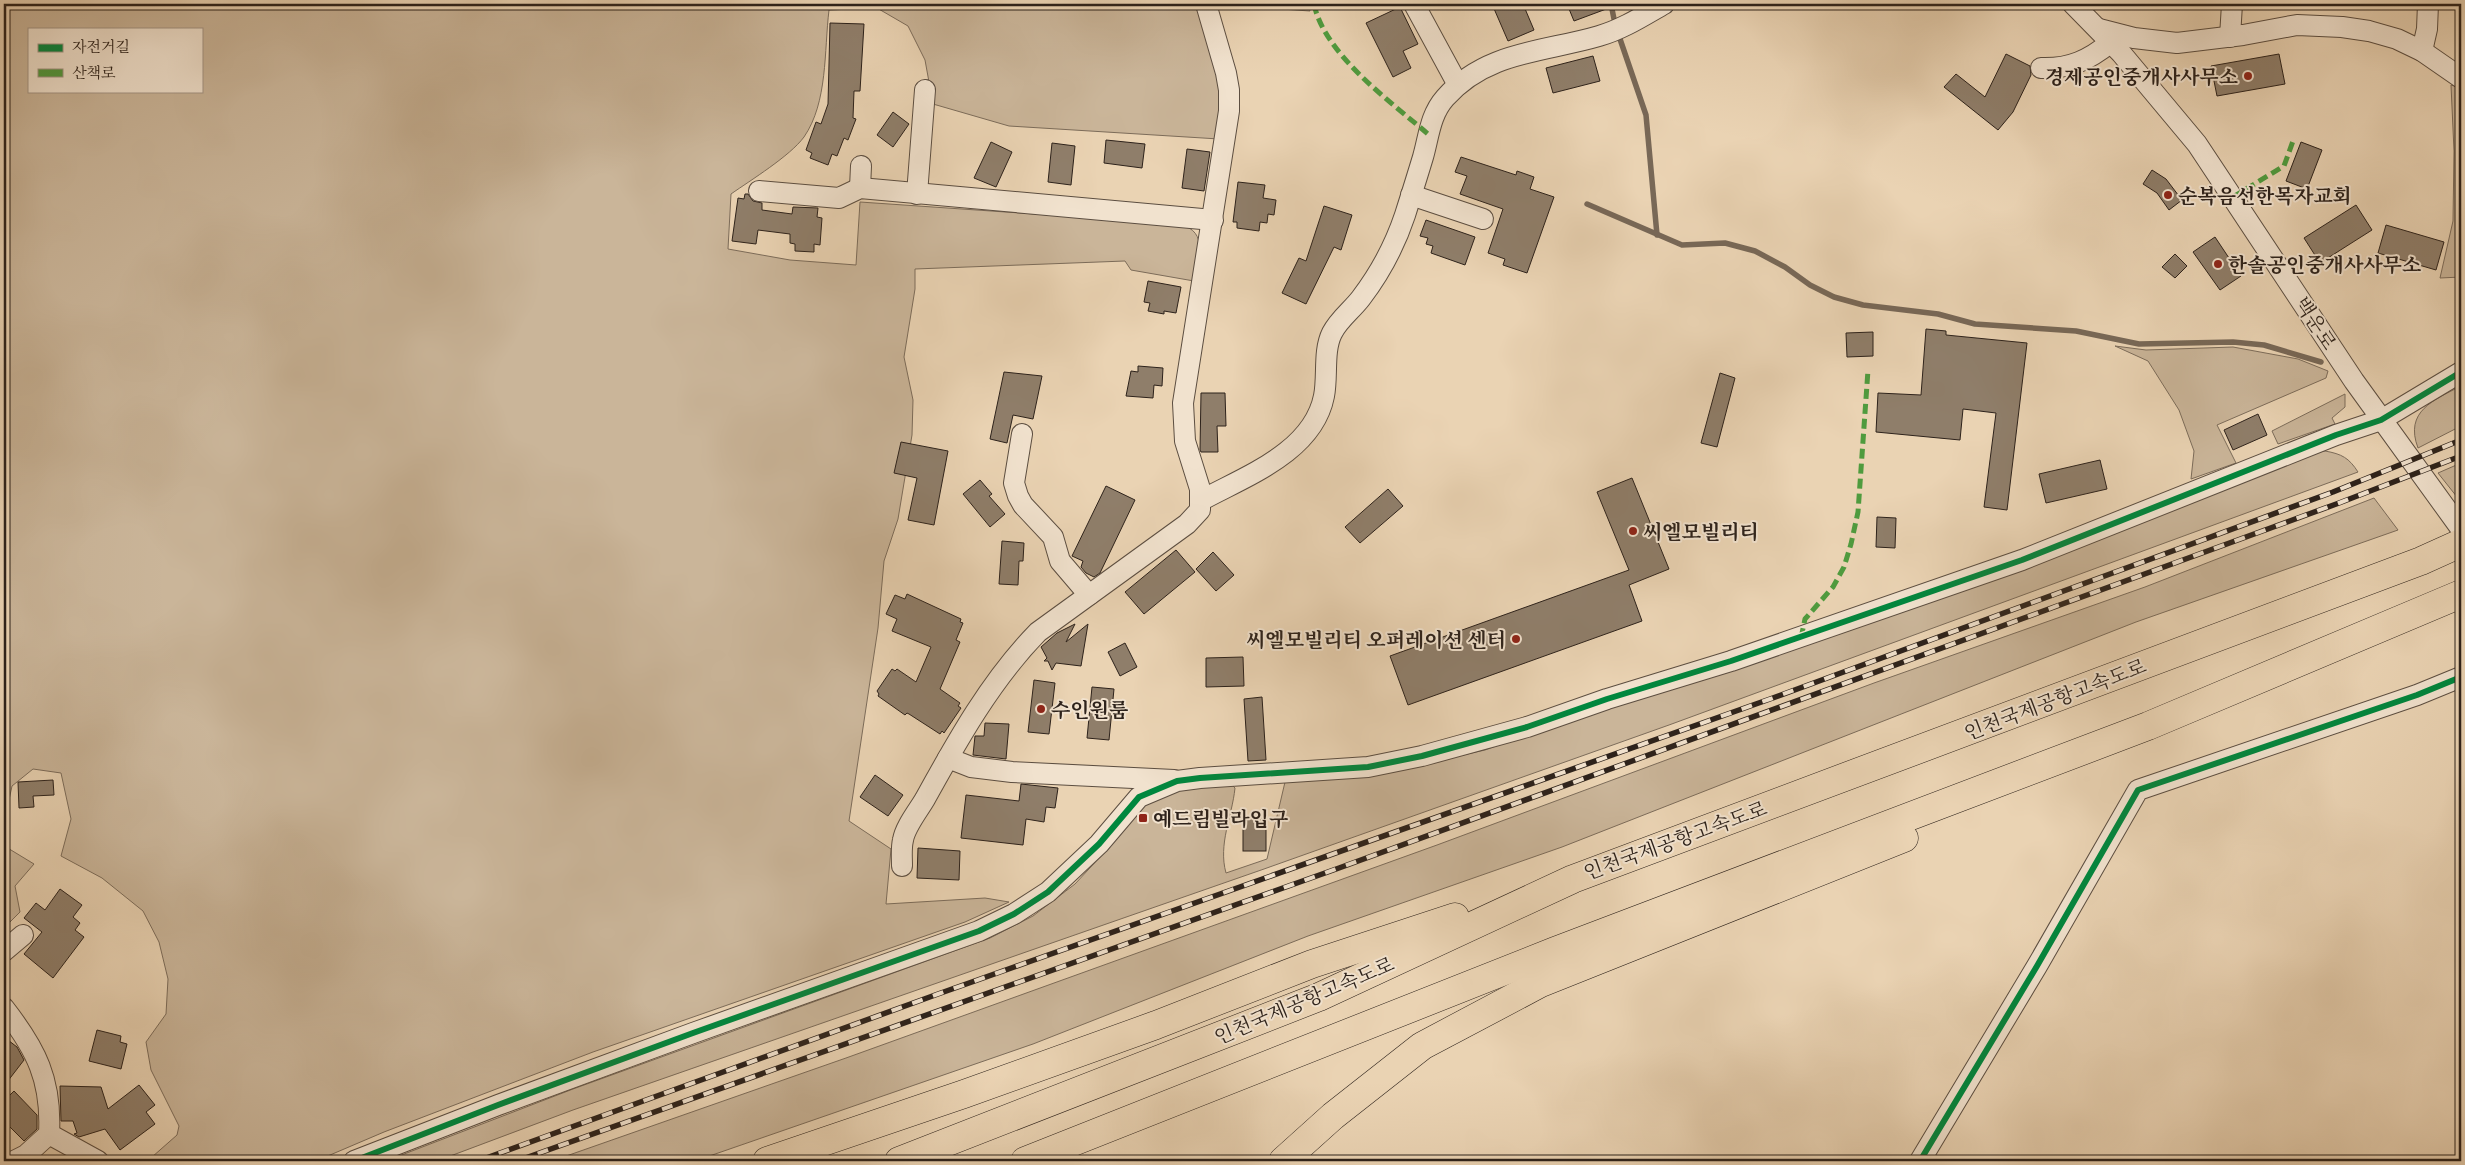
<svg xmlns="http://www.w3.org/2000/svg" width="2465" height="1165" font-family="'Gentium Book Plus','Noto Serif KR',serif">
<rect width="100%" height="100%" fill="#ead3b3"/>
<filter id="stains"><feTurbulence type="fractalNoise" baseFrequency=".004" numOctaves="4"/><feColorMatrix values="0 0 0 0 .2 0 0 0 0 .09 0 0 0 0 .02 0 0 0 .5 -.17"/></filter>
<radialGradient id="worn" r=".72"><stop offset=".6" stop-color="#630" stop-opacity="0"/><stop offset="1" stop-color="#630" stop-opacity=".3"/></radialGradient>
<!-- green -->
<g fill="#cab599" stroke="#7c6c5a" fill-rule="evenodd">
<path d="M4,4H1202L1221,76L1219,139L1009,126L933,104L925,60L908,26L877,8L829,10C824,51 828,102 804,137C790,156 751,180 731,194L728,249L790,260L856,265L860,202L1180,224C1210,233 1197,257 1194,281L1131,270L1125,261L915,269V289L904,357L913,400L912,435L898,519L884,561L878,628L849,821L891,849L886,904L985,898L1009,902L965,922L593,1052L384,1132L316,1161H150L152,1157L177,1135L179,1126L151,1070L146,1042L166,1014L168,979L159,942L143,911L102,878L61,856L71,819L61,773L33,769L12,786L4,823ZM29,29H201V91H29Z"/>
<path d="M1210,4H1308L1310,11Z"/>
<path d="M2451,85L2461,88V277L2440,278L2453,221L2454,151Z"/>
<path d="M2115,346L2146,350L2233,347L2298,359L2328,371L2326,378L2217,425L2236,463L2191,479L2194,451L2179,410L2148,361Z"/>
<path d="M2461,386V426L2418,448C2404,411 2434,400 2461,386Z"/>
<path d="M2345,394V407L2332,418L2335,424L2278,444L2272,431Z"/>
<path d="M2325,451C2342,454 2349,458 2358,472L1669,725L1264,869L573,1110L437,1161H386L573,1089L990,938L1033,916L1075,884L1114,842L1145,803L1180,788L1230,783L1235,788C1232,817 1218,844 1226,873L1267,859L1285,782L1388,772L1485,750L2314,453Z"/>
<path d="M2461,463V502L2438,473Z"/>
<path d="M2374,498L2398,530L2136,622L1562,847L1308,936L1033,1044L695,1161H552L846,1058L1437,845L1874,683L2145,587Z"/>
<path d="M4,839L6,847L34,864L15,886L20,912L4,928Z"/>
</g>
<g fill="none" stroke-linecap="round" stroke-linejoin="round">
<!-- stream -->
<g stroke="#786857" stroke-width="5.5">
<path d="M1611,4L1614,19"/>
<path d="M1620,39L1646,115L1657,235"/>
<path d="M1587,204L1682,245L1725,243L1755,251L1785,267L1810,285L1834,297L1863,305L1938,314L1975,324L2076,331L2139,344L2233,342L2264,345L2321,362"/>
</g>
</g>
<!-- building -->
<g fill="#8f7e6a" stroke="#2d221b">
<path d="M1492,4H1523L1534,30L1508,41Z"/>
<path d="M1567,4H1617V5L1574,21Z"/>
<path d="M1400,7L1418,44L1403,51L1411,68L1393,77L1366,23Z"/>
<path d="M830,23L864,24L860,91H854L853,118L856,119L848,140L844,138L837,156L832,154L828,165L810,158L812,153L806,150L816,122L821,124L828,104Z"/>
<path d="M2006,54L2030,66L2031,75L2013,112L1998,130L1944,87L1956,74L1985,97Z"/>
<path d="M2279,54L2285,84L2217,96L2211,66Z"/>
<path d="M1593,56L1600,81L1553,93L1546,68Z"/>
<path d="M893,112L909,124L893,147L877,135Z"/>
<path d="M1106,140L1145,144L1142,168L1104,163Z"/>
<path d="M991,142L1012,152L996,187L974,178Z"/>
<path d="M2301,142L2322,150L2307,189L2286,181Z"/>
<path d="M1052,143L1075,146L1071,185L1048,182Z"/>
<path d="M1187,149L1210,152L1204,191L1182,188Z"/>
<path d="M1461,157L1516,175L1517,171L1534,177L1530,189L1554,197L1527,273L1503,265L1505,259L1488,253L1503,209L1460,194L1467,176L1455,172Z"/>
<path d="M2152,170L2166,179L2182,200L2169,210L2157,193L2143,184Z"/>
<path d="M1238,182L1265,185L1263,198L1276,200L1274,215L1268,214L1267,223L1260,222L1259,231L1237,228V222H1233Z"/>
<path d="M745,194H748L753,201L762,203V210L792,214L793,207L818,208L817,217L822,218L820,245L814,244V252L795,251V244L790,243V234L758,230L756,244L732,241L738,198L744,199Z"/>
<path d="M2356,205L2372,230L2320,263L2304,238Z"/>
<path d="M1324,206L1352,215L1341,250L1334,247L1306,304L1282,293L1299,258L1306,261Z"/>
<path d="M1426,220L1475,237L1465,265L1431,253L1433,246L1426,244L1428,238L1420,236Z"/>
<path d="M2386,225L2444,242L2436,270L2378,253Z"/>
<path d="M2215,237L2241,276L2220,290L2193,252Z"/>
<path d="M2175,254L2187,266L2175,278L2162,267Z"/>
<path d="M1148,281L1181,287L1176,313L1164,311V314L1148,311L1150,303L1144,302Z"/>
<path d="M1926,329L1946,331V335L2027,343L2007,510L1984,507L1996,413L1963,409L1960,440L1876,432L1878,393L1921,395Z"/>
<path d="M1873,332V356L1847,357L1846,333Z"/>
<path d="M1138,366L1163,368L1162,386L1154,385L1153,398L1126,396L1131,371L1138,372Z"/>
<path d="M1004,372L1042,376L1033,419L1013,415L1007,443L990,439Z"/>
<path d="M1720,373L1735,378L1717,447L1701,443Z"/>
<path d="M1201,393H1225L1226,426H1217L1218,452H1201L1200,450Z"/>
<path d="M2258,414L2267,435L2233,450L2224,430Z"/>
<path d="M901,442L948,451L934,525L908,520L917,478L894,473Z"/>
<path d="M2100,460L2107,489L2046,503L2039,474Z"/>
<path d="M1632,478L1669,569L1629,585L1642,621L1408,705L1390,656L1629,570L1597,492Z"/>
<path d="M980,480L992,494L989,496L1005,514L990,527L963,494Z"/>
<path d="M1106,486L1135,500L1100,573L1094,577L1086,573L1081,567L1083,561L1072,556Z"/>
<path d="M1388,489L1403,506L1360,543L1345,527Z"/>
<path d="M1877,517L1896,518L1895,548L1876,547Z"/>
<path d="M1002,541L1024,543L1023,561H1019L1018,585L999,584Z"/>
<path d="M1176,550L1195,572L1144,614L1125,592Z"/>
<path d="M1213,552L1234,575L1216,591L1196,569Z"/>
<path d="M907,594L961,619L960,622L963,623L956,640L960,642L940,689L960,703L958,706L961,708L944,733L942,731L940,734L909,714L907,713L905,715L878,696L879,694L877,691L892,669L895,671L897,669L916,682L931,647L892,631L897,619L886,614L895,595L905,599Z"/>
<path d="M1075,624L1066,642L1088,624L1081,666L1056,663L1052,670L1048,661H1044L1047,658L1041,647L1057,633Z"/>
<path d="M1125,643L1137,667L1120,676L1108,652Z"/>
<path d="M1243,657L1244,686L1206,687V658Z"/>
<path d="M1034,680L1055,683L1049,734L1028,732Z"/>
<path d="M1092,687L1114,689L1109,740L1087,738Z"/>
<path d="M1262,697L1266,760L1248,761L1244,699Z"/>
<path d="M985,723L1009,724L1006,759L973,755L975,736H984Z"/>
<path d="M875,775L903,795L888,816L860,797Z"/>
<path d="M53,780L54,795L33,796L34,807L19,808L18,782Z"/>
<path d="M1021,784L1058,788L1055,808L1046,807L1044,822L1026,819L1023,845L961,838L966,795L1019,801Z"/>
<rect x="1243" y="817" width="23" height="34"/>
<path d="M918,848L960,851L959,880L917,878Z"/>
<path d="M60,889L82,905L73,917L80,923L75,930L84,937L53,978L24,954L42,932L24,918L36,903L45,910Z"/>
<path d="M97,1030L121,1036L120,1042L127,1044L121,1069L89,1061Z"/>
<path d="M4,1037L17,1047L24,1060L4,1086Z"/>
<path d="M139,1085L155,1105L146,1112L155,1124L120,1150L105,1129L79,1137L74,1134L77,1133L73,1121H61L60,1086L101,1087L108,1109Z"/>
<path d="M14,1091L37,1115V1129L24,1141L4,1121V1101Z"/>
</g>
<g fill="none" stroke-linecap="round" stroke-linejoin="round">
<!-- minor casing -->
<g stroke="#5c4e41" stroke-width="22">
<g id="minor">
<path d="M1414,4L1458,85"/>
<path d="M2073,4L2121,53L2197,144L2354,381L2461,529"/>
<path d="M2099,29L2134,38L2177,43L2243,35L2297,25L2342,27L2369,31L2397,39L2422,51L2461,78"/>
<path d="M2230,37L2232,4"/>
<path d="M2422,51L2427,29L2428,4"/>
<path d="M2041,68C2070,69 2089,60 2111,42"/>
<path d="M860,188L861,166"/>
<path d="M759,191L839,198L860,188L1213,220"/>
<path d="M917,194L925,90"/>
<path d="M1411,195L1483,219"/>
<path d="M1022,434L1014,483L1018,496L1023,505L1053,537L1060,561L1089,595"/>
<path d="M1202,500C1246,476 1313,452 1324,396C1328,376 1323,351 1332,333C1339,319 1352,310 1361,298C1380,273 1395,245 1405,215C1411,196 1417,177 1423,157C1429,136 1430,115 1445,98C1486,51 1545,52 1599,36C1623,29 1643,16 1664,4"/>
<path d="M948,758L971,767L1012,772L1174,780"/>
<path d="M902,866C902,858 901,848 903,840C905,827 918,811 925,799C957,741 991,680 1038,632L1187,524L1200,510V489L1185,441L1183,403L1229,111V90L1226,73L1206,4"/>
<path d="M4,951L23,935"/>
<path d="M4,1008C36,1049 52,1080 49,1134L26,1155L14,1161"/>
<path d="M49,1134L98,1161"/>
<path d="M354,1161L498,1105L693,1033L979,931L1014,914L1048,892L1099,844L1139,797L1177,781L1200,778L1368,767L1422,756L1527,727L1607,699L1731,661L2022,560L2336,435L2381,420L2461,372"/>
<path d="M1920,1161L2037,966L2138,790L2417,695L2461,677"/>
</g>
</g>
<!-- highway casing -->
<g stroke="#2d221b" stroke-width="29">
<g id="highway">
<path d="M767,1161L964,1094L1156,1025L1312,964L1455,917"/>
<path d="M899,1161L1319,997L1573,879L2421,561L2461,543"/>
<path d="M1025,1161L1555,951L2148,726L2461,594"/>
<path d="M1283,1161L1333,1116L1422,1046L1541,983L1904,838"/>
</g>
</g>
<!-- minor -->
<use href="#minor" stroke="#f1e2ce" stroke-width="20"/>
<!-- highway -->
<use href="#highway" stroke="#ead3b3" stroke-width="28"/>
<!-- rail casing -->
<g stroke="#2d221b" stroke-width="5.5">
<g id="rail">
<path d="M478,1161L938,994L1770,699L2333,492L2461,440"/>
<path d="M517,1161L1339,868L2339,503L2461,456"/>
</g>
</g>
<!-- rail -->
<use href="#rail" stroke="#f1e2ce" stroke-width="4" stroke-dasharray="11" stroke-linecap="butt"/>
<!-- quiet -->
<g stroke="#4f9b3e" stroke-width="5" stroke-dasharray="10 5" stroke-linecap="butt">
<path d="M1314,4C1324,54 1391,102 1428,134"/>
<path d="M2233,197L2284,166L2293,141"/>
<path d="M1801,638L1805,619L1833,587L1844,567L1851,544L1858,512L1868,370"/>
</g>
<!-- cycleway casing -->
<g stroke="#f1e2ce" stroke-width="9">
<g id="cycleway">
<path d="M354,1161L498,1105L693,1033L979,931L1014,914L1048,892L1099,844L1139,797L1177,781L1200,778L1368,767L1422,756L1527,727L1607,699L1731,661L2022,560L2336,435L2381,420L2461,372"/>
<path d="M1920,1161L2037,966L2138,790L2417,695L2461,677"/>
</g>
</g>
<!-- cycleway -->
<use href="#cycleway" stroke="#00873e" stroke-width="6"/>
</g>
<!-- markers -->
<g fill="#8f2418" stroke="#f1e2ce" stroke-width="2">
<circle cx="2248" cy="76" r="5"/>
<circle cx="2168" cy="195" r="5"/>
<circle cx="2218" cy="264" r="5"/>
<circle cx="1633" cy="531" r="5"/>
<circle cx="1516" cy="639" r="5"/>
<circle cx="1041" cy="709" r="5"/>
<rect x="1138" y="813" width="10" height="10" rx="2.5"/>
</g>
<g text-anchor="middle" dominant-baseline="central" stroke-width="4" stroke-linejoin="round" paint-order="stroke">
<!-- poi labels -->
<g font-size="20" font-weight="bold" fill="#2d221b" stroke="#f1e2ce" text-anchor="start">
<text x="2238" y="76" text-anchor="end">경제공인중개사사무소</text>
<text x="2178" y="195">순복음선한목자교회</text>
<text x="2228" y="264">한솔공인중개사사무소</text>
<text x="1643" y="531">씨엘모빌리티</text>
<text x="1506" y="639" text-anchor="end">씨엘모빌리티 오퍼레이션 센터</text>
<text x="1051" y="709">수인원룸</text>
<text x="1153" y="818">예드림빌라입구</text>
</g>
<!-- street labels -->
<g font-size="20" fill="#2d221b" stroke="#f1e2ce">
<text transform="translate(2316 323) rotate(57)">백운로</text>
<text transform="translate(2055 699) rotate(-21)">인천국제공항고속도로</text>
<text transform="translate(1675 840) rotate(-20)">인천국제공항고속도로</text>
<text transform="translate(1304 1000) rotate(-23)">인천국제공항고속도로</text>
</g>
</g>
<!-- margin -->
<rect width="2465" height="1165" fill="none" stroke="#ead3b3" stroke-width="20"/>
<rect x="5" y="5" width="2455" height="1155" fill="none" stroke="#2d221b" stroke-width="2.5"/>
<rect x="10" y="10" width="2445" height="1145" fill="none" stroke="#2d221b"/>
<!-- legend -->
<rect x="28" y="28" width="175" height="65" fill="#f1e2ce" stroke="#a39586"/>
<rect x="38" y="44" width="25" height="8" fill="#00873e" stroke="#a39586"/>
<text x="72" y="52" font-size="15" fill="#2d221b">자전거길</text>
<rect x="38" y="69" width="25" height="8" fill="#4f9b3e" stroke="#a39586"/>
<text x="72" y="78" font-size="15" fill="#2d221b">산책로</text>
<rect width="100%" height="100%" filter="url(#stains)"/>
<rect width="100%" height="100%" fill="url(#worn)"/>
</svg>
